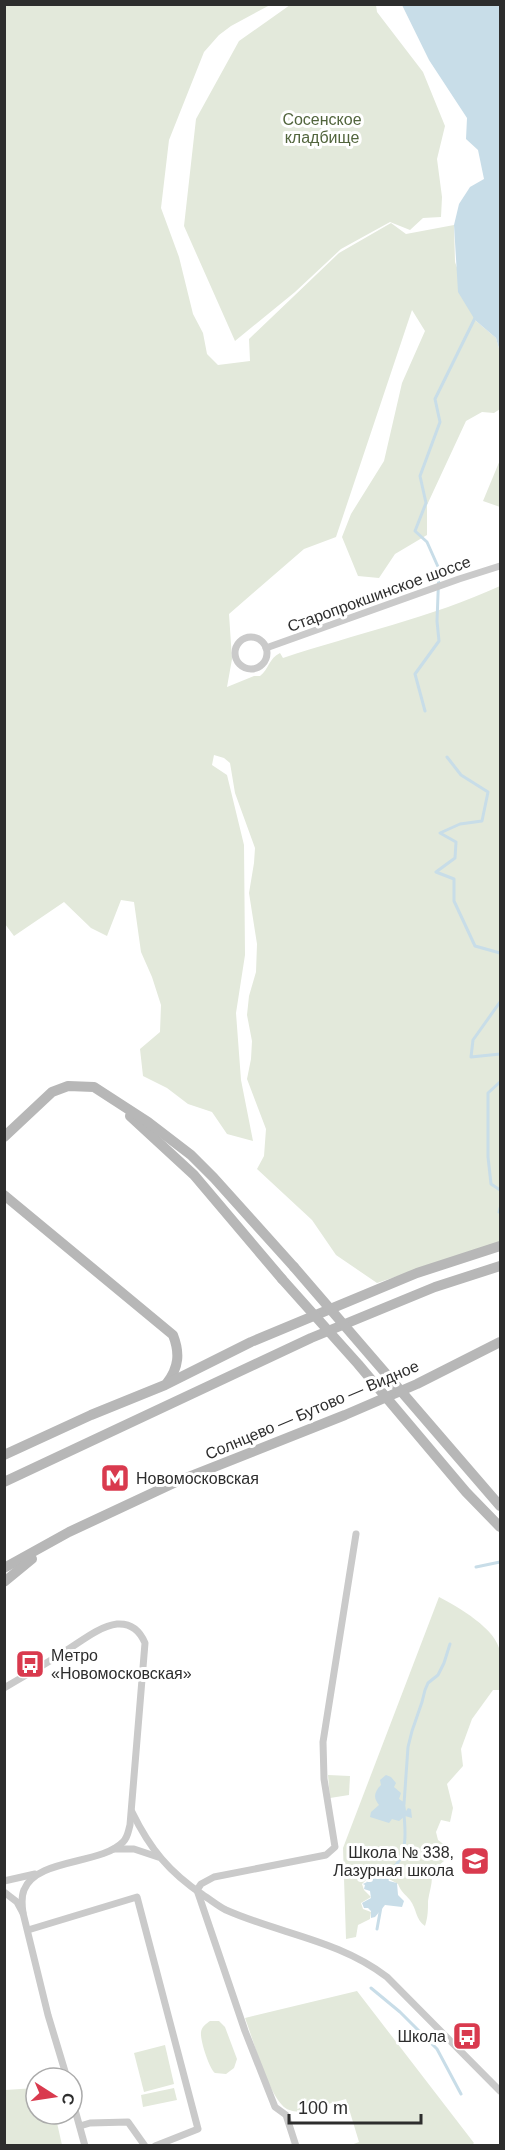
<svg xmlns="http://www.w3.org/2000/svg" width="505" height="2150" font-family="Arial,sans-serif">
<rect width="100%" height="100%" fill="#fff"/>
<!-- green -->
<g fill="#e3e9db">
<path d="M5,5H270L231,26L219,35L204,52L169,140L161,208L179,257L193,314L203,333L207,354L218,365L250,361L249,339L339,253L391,223L406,234L454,225L455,262L475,320L496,338L500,352V409L494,413L482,412L466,421L427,505V535L395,554L379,578L358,576L342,537L351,514L384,461L402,383L425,331L412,310L336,537L304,549L229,614L232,659L227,687L254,676H260C269,669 269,658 280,653L283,658C355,634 430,618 500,586V1242L377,1283L336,1255L312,1220L257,1169L264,1156L266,1129L247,1079L251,1059L252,1041L247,1015L249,996L256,972L257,944L249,893L254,863L255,848L235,793L230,763L224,758L214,755L212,765L227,775L244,845L245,955L236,1013L241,1080L253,1141L227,1134L212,1112L188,1104L167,1088L143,1076L140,1049L160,1032L161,1005L152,977L141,952L134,902L121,900L107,936L91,928L64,902L14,936L5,924Z"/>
<path d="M290,5H376L377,12L423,72L445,126L437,159L442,197L441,217L423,218L410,230L390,222L341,249L295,292L235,341L184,226L196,119L239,41Z"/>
<path d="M500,460V507L483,501Z"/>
<path d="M439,1597C458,1607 497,1629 500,1652C502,1665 500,1678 500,1690H493L472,1719L461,1749L463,1766L447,1784L453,1808L450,1822L441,1820L436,1832L438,1840L449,1848V1857L439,1865L441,1873L432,1877C432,1885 429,1893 428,1901C428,1910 428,1917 425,1926C415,1919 417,1909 410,1900C405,1894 401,1892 398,1884L389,1879L381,1871L375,1873L374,1870L365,1872L367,1879L362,1884L364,1890L371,1897L361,1903L363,1909L371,1912L370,1919L358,1925L356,1937L346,1939L343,1848Z"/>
<path d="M328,1775L350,1776L349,1795L330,1798Z"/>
<path d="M357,1991L474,2143L472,2145H351L359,2142L346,2099L299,2112C292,2111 286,2110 282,2105C266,2087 254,2042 245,2018Z"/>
<path d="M210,2021H219L225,2027L237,2059L234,2068L226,2074L215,2073C209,2068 200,2040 201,2032C202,2026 206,2024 210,2021Z"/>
<path d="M165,2045L174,2084L144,2092L134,2053Z"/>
<path d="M36,2088V2114H55L62,2145H5V2090Z"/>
<path d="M174,2088L177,2100L143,2107L141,2095Z"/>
</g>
<!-- water -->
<g fill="#c8dde8">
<path d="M500,5V285L499,292L500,352L496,338L475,320L458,292L454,225L459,204L470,187L484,179L478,150L466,139L467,118L429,60L402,5Z"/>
<path d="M386,1775L391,1777L396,1783L394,1787L401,1793L399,1799L405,1803L406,1811L408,1808L411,1809L412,1818L405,1816L399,1821L392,1819L389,1823L370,1817L371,1812L379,1805C373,1798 374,1792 381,1785L380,1780Z"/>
<path d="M374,1871L376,1875L381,1871L389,1881L397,1883L398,1895L404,1901L402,1907L385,1905L375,1917L371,1918V1911L368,1908H364L362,1903L371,1898L370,1891L364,1889L365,1885L363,1884L367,1882L366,1880L368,1879L365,1874Z"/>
</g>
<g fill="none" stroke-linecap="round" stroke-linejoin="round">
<!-- stream -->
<g stroke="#c8dde8" stroke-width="3">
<path d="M425,711L415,674L439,641L437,621L439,569L427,542L415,531L426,503L420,476L440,422L435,399L475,318"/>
<path d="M447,757L461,775L488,792L482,821L460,824L440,833L456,842L455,858L436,872L454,879V901L475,946L500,953"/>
<path d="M500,1002L473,1040L471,1057L500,1054"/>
<path d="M500,1082L488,1093V1157L491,1184L500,1190"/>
<path d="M499,1212L500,1208"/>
<path d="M476,1567L500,1562"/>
<path d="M404,1804L408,1747L412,1731L422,1702L425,1690L428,1683L438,1675L444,1663L450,1644"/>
<path d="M387,1880C389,1870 396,1867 400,1859C407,1845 405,1828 404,1814"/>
<path d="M377,1929L381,1907"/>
<path d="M371,1988L400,2012L437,2049L461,2094"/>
</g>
<!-- street -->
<g stroke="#cacaca" stroke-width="7">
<circle cx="251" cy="653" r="16"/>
<path d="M266,648L459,579L500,566"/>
<path d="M4,1688C24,1676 44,1665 64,1652C79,1643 99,1626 117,1624C131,1623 140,1631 145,1643L130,1825C128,1832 128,1837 123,1842C101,1865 36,1858 24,1890C21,1897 22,1906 23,1913"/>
<path d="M132,1812C150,1849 169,1872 203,1895C211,1900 218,1906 226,1910C280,1934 339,1940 387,1977L500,2091"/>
<path d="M114,1849H134L158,1857"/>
<path d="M4,1881L35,1874"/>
<path d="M4,1892L17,1902L23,1913L48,2015L67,2078"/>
<path d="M28,1930L137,1897L198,2129L155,2146"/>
<path d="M72,2099L85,2146"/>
<path d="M80,2126L90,2123L128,2122L145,2146"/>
<path d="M296,2146L286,2115L275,2107L245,2031L197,1890L201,1884L214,1877L326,1855L335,1847L324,1779L323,1742L356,1534"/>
</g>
<!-- secondary -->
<g stroke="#b7b7b7" stroke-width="10">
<path d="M130,1116L194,1175L282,1279"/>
<path d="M4,1137L52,1092L68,1086L94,1087L148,1122L191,1155L214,1178L294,1267"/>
<path d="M4,1195L173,1335C180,1353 179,1367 167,1383"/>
<path d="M4,1455L91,1415L165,1385L251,1342L417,1273L500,1246"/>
<path d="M4,1482L311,1338L435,1287L500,1266"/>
<path d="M4,1568L69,1532L176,1482L345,1415L417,1384L500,1342"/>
<path d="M4,1582L32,1559"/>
</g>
<!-- secondary-bridge -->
<g stroke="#b7b7b7" stroke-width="10">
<path d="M294,1267L500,1506"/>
<path d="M282,1279L358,1364L466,1492L500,1527"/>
</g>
</g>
<!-- icons -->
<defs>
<g id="metro-square" transform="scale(1.5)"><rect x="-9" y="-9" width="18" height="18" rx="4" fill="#d93a4e" stroke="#fff"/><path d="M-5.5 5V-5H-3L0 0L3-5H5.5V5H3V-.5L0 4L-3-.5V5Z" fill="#fff"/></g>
<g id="bus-square" transform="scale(1.5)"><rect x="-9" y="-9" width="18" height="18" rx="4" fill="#d93a4e" stroke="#fff"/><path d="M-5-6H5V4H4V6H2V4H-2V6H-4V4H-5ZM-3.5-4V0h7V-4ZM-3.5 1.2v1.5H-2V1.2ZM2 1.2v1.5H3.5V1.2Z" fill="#fff"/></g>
<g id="school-square" transform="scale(1.5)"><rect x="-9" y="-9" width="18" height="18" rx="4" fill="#d93a4e" stroke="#fff"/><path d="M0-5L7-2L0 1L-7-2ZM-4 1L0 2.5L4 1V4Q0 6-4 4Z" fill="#fff"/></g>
</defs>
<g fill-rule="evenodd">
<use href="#metro-square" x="115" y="1478"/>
<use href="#bus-square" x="30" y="1664"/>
<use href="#school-square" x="475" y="1861"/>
<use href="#bus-square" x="467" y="2036"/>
</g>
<g text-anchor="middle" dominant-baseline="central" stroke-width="6" stroke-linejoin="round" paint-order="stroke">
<!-- park labels -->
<g font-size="16" fill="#52653d" stroke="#fff">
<text x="322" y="119">Сосенское<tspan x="322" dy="18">кладбище</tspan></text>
</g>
<!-- street labels -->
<g font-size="16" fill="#2d2d2d" stroke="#fff">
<text transform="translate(379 594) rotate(-20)">Старопрокшинское шоссе</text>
<text transform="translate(312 1410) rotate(-23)">Солнцево — Бутово — Видное</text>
</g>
<!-- poi labels -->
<g font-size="16" fill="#2d2d2d" stroke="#fff" text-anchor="start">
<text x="136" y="1478">Новомосковская</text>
<text x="51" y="1655">Метро<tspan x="51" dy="18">«Новомосковская»</tspan></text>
<text x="454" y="1852" text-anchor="end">Школа № 338,<tspan x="454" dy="18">Лазурная школа</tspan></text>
<text x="446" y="2036" text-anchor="end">Школа</text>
</g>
</g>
<!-- border -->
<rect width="505" height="2150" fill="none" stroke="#2d2d2d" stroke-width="12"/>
<!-- north arrow -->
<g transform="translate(54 2096) rotate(102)"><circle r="28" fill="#ffffff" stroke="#ababab" stroke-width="1.5"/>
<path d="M0-4.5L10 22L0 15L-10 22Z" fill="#d93a4e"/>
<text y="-9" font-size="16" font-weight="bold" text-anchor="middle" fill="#2d2d2d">С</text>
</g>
<!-- scale -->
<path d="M289 2114v9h132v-9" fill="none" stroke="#2d2d2d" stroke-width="3"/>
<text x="298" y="2114" font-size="18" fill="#2d2d2d" stroke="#ffffff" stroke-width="4.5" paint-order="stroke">100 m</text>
</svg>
